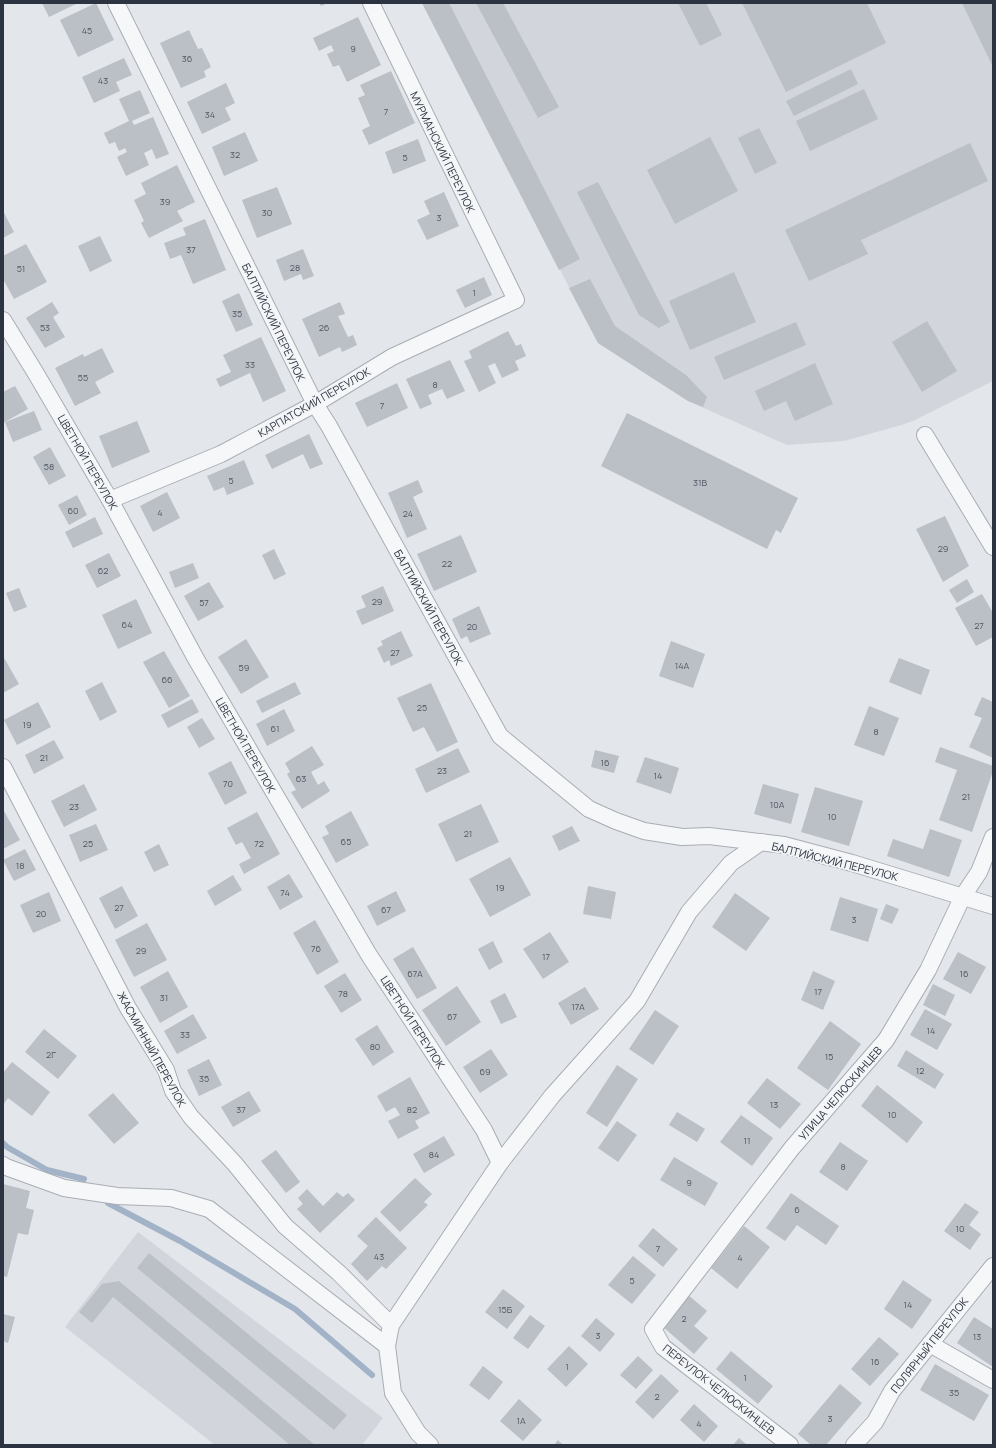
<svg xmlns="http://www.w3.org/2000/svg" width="996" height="1448" font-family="Manrope,sans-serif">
<rect width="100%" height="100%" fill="#e3e6ea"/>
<!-- built -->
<g fill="#d2d5dc">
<path d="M422,3H993V381L913,421L898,426L844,441L787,445L688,401L598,343Z"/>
<path d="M138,1232L383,1418L362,1445H215L65,1327Z"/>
</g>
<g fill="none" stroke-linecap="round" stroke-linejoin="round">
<!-- stream -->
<g stroke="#a2b3c7" stroke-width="6">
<path d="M3,1143L7,1147L47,1170L84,1179"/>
<path d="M108,1203L180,1241L295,1309L372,1375"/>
</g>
</g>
<!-- building -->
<g fill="#bbbfc6">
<path d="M42,3H78L49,17Z"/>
<path d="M96,3L114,40L78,57L60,20Z"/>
<path d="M319,3H328L321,6Z"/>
<path d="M422,3H449L580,259L559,270Z"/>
<path d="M476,3H503L559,107L538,118Z"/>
<path d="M678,3H706L722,35L700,46Z"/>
<path d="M742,3H867L886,43L786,92Z"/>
<path d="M962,3H993V67Z"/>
<path d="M358,17L381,65L347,82L339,65L333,67L327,54L334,51L331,45L319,51L313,38Z"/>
<path d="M189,30L198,49L202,48L211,67L204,71L206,77L181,88L160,43Z"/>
<path d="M124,58L132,75L116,82L120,91L94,103L82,77Z"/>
<path d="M851,69L858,84L794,116L786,101Z"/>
<path d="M391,71L415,123L369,145L362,130L370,126L358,98L365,95L360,85Z"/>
<path d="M226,83L235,103L225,108L231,120L202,134L187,102Z"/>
<path d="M864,89L878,119L810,151L796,121Z"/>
<path d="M140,90L150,113L132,121L134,125L153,117L169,154L156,159L152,149L144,153L149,165L126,176L117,157L127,152L125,148L119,151L115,142L109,144L104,133L129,121L119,99Z"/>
<path d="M759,128L777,163L755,174L738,138Z"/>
<path d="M245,132L258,161L224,176L212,147Z"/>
<path d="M710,137L738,191L675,224L647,170Z"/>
<path d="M418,139L426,161L393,174L385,152Z"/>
<path d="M970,143L988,181L861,240L868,254L809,281L785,230Z"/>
<path d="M177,165L195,202L177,211L183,221L149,238L141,223L144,221L134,200L146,194L141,183Z"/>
<path d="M598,182L670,322L659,328L639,315L577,192Z"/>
<path d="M277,187L292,224L257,238L242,200Z"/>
<path d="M444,192L459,226L427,240L417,220L430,214L424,201Z"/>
<path d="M3,211L14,232L3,238Z"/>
<path d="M205,219L226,270L193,284L181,255L170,259L164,243L186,235L183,228Z"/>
<path d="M100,236L112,261L90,272L78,246Z"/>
<path d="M26,244L47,282L14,299L3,279V256Z"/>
<path d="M303,249L314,276L303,280L301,274L284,281L276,260Z"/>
<path d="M734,272L756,322L690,350L669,301Z"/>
<path d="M484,277L492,295L465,308L456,290Z"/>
<path d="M590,279L615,326L686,375L707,397L703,407L688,401L598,343L569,288Z"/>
<path d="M239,293L253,325L236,332L222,301Z"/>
<path d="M52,302L59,313L53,317L65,337L45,348L26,318Z"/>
<path d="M340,302L345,314L338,316L348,337L353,335L357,345L342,352L340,347L319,357L302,319Z"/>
<path d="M927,321L957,371L922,392L892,342Z"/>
<path d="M796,322L806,345L724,380L714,357Z"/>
<path d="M508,331L516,346L521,344L526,356L515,361L519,370L502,378L495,363L488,366L496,383L479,392L464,361L472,358L469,351Z"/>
<path d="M261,337L286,391L263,402L250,373L220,387L216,379L231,372L223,355Z"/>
<path d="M102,348L114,372L95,382L101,393L75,406L55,368L83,354L84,357Z"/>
<path d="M450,360L465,391L447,399L442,389L428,395L432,404L420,409L406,379Z"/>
<path d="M815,363L833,404L795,421L786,401L764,411L755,391Z"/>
<path d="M397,383L408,408L367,427L355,403Z"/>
<path d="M15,386L28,409L3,423V392Z"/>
<path d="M34,411L42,430L13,442L5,422Z"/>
<path d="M627,413L798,498L781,533L776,530L767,549L601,466Z"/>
<path d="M137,421L150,452L112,468L99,436Z"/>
<path d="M309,434L323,464L310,469L303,454L272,469L265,455Z"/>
<path d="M50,447L66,476L49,485L33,457Z"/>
<path d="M244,460L254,484L227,495L224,487L214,491L207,476Z"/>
<path d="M418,480L423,492L413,497L427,529L407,538L388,493Z"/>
<path d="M167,492L180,518L153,532L140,506Z"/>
<path d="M77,495L87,515L69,525L58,505Z"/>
<path d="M945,516L969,566L943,582L916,529Z"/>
<path d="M95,517L103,534L73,548L65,532Z"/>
<path d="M461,535L477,572L434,591L417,554Z"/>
<path d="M274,549L286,574L274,580L262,555Z"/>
<path d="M109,553L121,576L97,588L85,565Z"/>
<path d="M193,563L199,578L175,588L169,572Z"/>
<path d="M967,579L974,592L957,603L949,590Z"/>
<path d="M209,582L224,607L198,621L184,596Z"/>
<path d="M383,586L394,611L362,625L356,611L366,607L361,596Z"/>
<path d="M19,588L27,607L14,612L6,593Z"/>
<path d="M982,594L993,613V637L976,646L955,608Z"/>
<path d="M136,599L152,633L118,649L102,615Z"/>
<path d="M479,606L491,634L470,643L467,636L461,639L452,619Z"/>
<path d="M401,631L413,656L391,666L389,660L384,663L377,648L383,645L381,641Z"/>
<path d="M246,639L269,677L241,694L218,657Z"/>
<path d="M671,641L705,654L693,688L659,676Z"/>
<path d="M164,651L190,696L169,708L143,662Z"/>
<path d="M3,656L19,684L3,693Z"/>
<path d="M899,658L930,670L921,695L889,682Z"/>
<path d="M102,682L117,712L100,721L85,691Z"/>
<path d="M295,682L301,694L262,713L256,701Z"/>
<path d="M431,683L458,742L437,752L424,727L413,732L397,698Z"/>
<path d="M982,697L993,702V758L969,747L982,718L974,715Z"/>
<path d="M192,699L199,712L168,728L161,715Z"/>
<path d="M38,702L51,727L17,745L4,720Z"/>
<path d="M869,706L899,718L884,756L854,745Z"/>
<path d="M284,709L295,731L267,746L256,724Z"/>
<path d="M202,718L215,739L199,748L187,727Z"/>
<path d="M54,740L64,758L34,774L25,755Z"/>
<path d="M312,746L324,765L311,772L318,785L324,781L330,791L302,809L291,792L296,790L287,774L290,772L285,763Z"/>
<path d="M940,747L993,766V771L972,832L939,820L957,770L935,762Z"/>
<path d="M458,748L470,772L426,793L415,769Z"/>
<path d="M595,750L619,756L614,773L591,767Z"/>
<path d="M645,757L679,768L671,794L636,782Z"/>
<path d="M231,761L247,793L225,805L208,773Z"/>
<path d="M84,784L97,810L64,827L51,801Z"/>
<path d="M763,784L799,794L791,824L754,814Z"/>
<path d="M815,787L863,801L849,846L801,832Z"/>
<path d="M481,804L499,842L456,862L438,824Z"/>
<path d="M3,809L20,840L3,849Z"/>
<path d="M351,811L369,845L336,863L322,837L329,834L325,826Z"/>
<path d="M257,812L280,854L244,874L239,864L251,858L242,842L236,845L227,828Z"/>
<path d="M96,824L108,850L80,862L69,835Z"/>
<path d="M572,826L580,841L559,851L552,836Z"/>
<path d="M930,829L962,840L949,877L887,856L893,839L923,849Z"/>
<path d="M159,844L169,865L154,872L144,852Z"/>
<path d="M25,849L36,870L14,881L3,860Z"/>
<path d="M510,857L531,895L490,917L469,879Z"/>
<path d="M289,874L303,897L280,910L267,887Z"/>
<path d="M233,875L242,890L215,906L207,891Z"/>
<path d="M122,886L138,916L115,929L99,898Z"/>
<path d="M588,886L616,892L611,919L583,914Z"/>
<path d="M396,891L406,911L377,926L367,906Z"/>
<path d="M49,892L61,921L33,933L20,905Z"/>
<path d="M735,893L770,918L746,951L712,927Z"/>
<path d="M840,897L878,909L868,942L830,930Z"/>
<path d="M886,904L899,909L892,924L880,919Z"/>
<path d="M315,920L339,962L317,975L293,933Z"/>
<path d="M147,923L167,960L134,977L115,940Z"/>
<path d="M550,932L569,962L543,979L523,949Z"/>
<path d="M493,941L503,962L489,970L478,949Z"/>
<path d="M413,947L437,988L417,999L393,959Z"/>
<path d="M958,952L986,967L971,994L943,979Z"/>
<path d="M168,971L188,1007L160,1023L140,987Z"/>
<path d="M813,971L835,981L823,1010L801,1000Z"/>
<path d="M345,973L362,1000L341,1013L324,986Z"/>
<path d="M933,984L955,995L945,1016L923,1005Z"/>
<path d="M457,986L481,1022L446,1046L422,1010Z"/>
<path d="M585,987L599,1009L571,1025L558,1003Z"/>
<path d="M505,993L517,1017L501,1024L490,1001Z"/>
<path d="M925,1009L952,1024L937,1050L910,1035Z"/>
<path d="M655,1010L679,1026L653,1065L629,1049Z"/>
<path d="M193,1014L207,1038L177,1054L164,1031Z"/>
<path d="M830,1021L861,1044L828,1090L797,1068Z"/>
<path d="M377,1025L394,1052L373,1066L355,1039Z"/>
<path d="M44,1029L77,1056L58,1079L25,1052Z"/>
<path d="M491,1049L508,1075L480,1093L463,1067Z"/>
<path d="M906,1050L944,1074L935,1089L897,1066Z"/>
<path d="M209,1059L222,1085L199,1096L187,1070Z"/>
<path d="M12,1062L50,1092L32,1116L8,1098L3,1105V1073Z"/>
<path d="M617,1065L638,1079L607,1127L586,1113Z"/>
<path d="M410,1077L430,1113L415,1121L419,1128L398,1139L388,1121L400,1115L395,1107L386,1112L377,1096Z"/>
<path d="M767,1078L801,1104L780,1129L747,1103Z"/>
<path d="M877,1085L923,1122L907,1143L861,1106Z"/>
<path d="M249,1091L261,1111L233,1127L221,1107Z"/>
<path d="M113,1093L139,1123L114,1144L88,1115Z"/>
<path d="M677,1112L705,1129L697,1142L669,1125Z"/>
<path d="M741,1115L773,1138L752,1166L720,1142Z"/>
<path d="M617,1121L637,1135L618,1162L598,1148Z"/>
<path d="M444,1136L455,1155L424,1173L413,1154Z"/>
<path d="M840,1142L868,1161L847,1191L819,1172Z"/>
<path d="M276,1150L300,1182L286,1193L261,1161Z"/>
<path d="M674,1157L718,1183L705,1206L660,1180Z"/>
<path d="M415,1178L432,1194L424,1202L428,1205L400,1232L380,1212Z"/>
<path d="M3,1184L30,1191L26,1208L34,1210L28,1235L18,1233L7,1277L3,1276Z"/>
<path d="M307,1189L323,1206L337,1192L343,1197L348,1193L355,1200L320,1233L297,1209L303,1204L298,1198Z"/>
<path d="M791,1193L839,1226L826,1245L797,1225L785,1241L766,1228Z"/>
<path d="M965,1203L979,1212L969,1225L981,1234L970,1250L944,1231Z"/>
<path d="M376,1217L407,1248L386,1269L382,1266L367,1281L351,1264L368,1246L357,1236Z"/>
<path d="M744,1226L770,1247L737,1289L711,1268Z"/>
<path d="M653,1228L678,1249L663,1267L638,1246Z"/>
<path d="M149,1253L347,1415L334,1430L137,1268Z"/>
<path d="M633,1256L656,1275L632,1304L608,1285Z"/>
<path d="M903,1280L932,1300L912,1329L884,1309Z"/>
<path d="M119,1281L315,1445H290L113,1297L92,1323L79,1312L102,1284Z"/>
<path d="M503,1289L525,1306L507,1329L485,1312Z"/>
<path d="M687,1294L707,1311L694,1326L708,1338L694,1354L661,1325Z"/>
<path d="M3,1314L15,1317L8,1343L3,1341Z"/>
<path d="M530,1315L545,1326L528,1349L513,1338Z"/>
<path d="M974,1317L993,1329V1367L957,1343Z"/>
<path d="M596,1318L615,1334L600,1352L581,1336Z"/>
<path d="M879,1337L899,1354L870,1386L851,1369Z"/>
<path d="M569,1346L588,1364L566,1387L547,1369Z"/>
<path d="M731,1351L773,1386L758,1404L716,1369Z"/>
<path d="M638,1356L653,1370L636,1389L620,1375Z"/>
<path d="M935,1364L989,1395L974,1421L920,1390Z"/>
<path d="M483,1366L503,1382L489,1400L469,1385Z"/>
<path d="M661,1374L679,1391L653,1419L635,1402Z"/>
<path d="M840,1384L862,1403L826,1445H811L798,1434Z"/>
<path d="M519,1399L542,1420L523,1441L500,1421Z"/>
<path d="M694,1404L718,1426L704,1442L680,1420Z"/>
<path d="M739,1438L747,1445H733Z"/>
<path d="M558,1440L563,1445H554Z"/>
</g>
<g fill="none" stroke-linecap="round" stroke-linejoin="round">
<!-- street casing -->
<g stroke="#a9adb4" stroke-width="18">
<g id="street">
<path d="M116,3L315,404L329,426L500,736L589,809L616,821L644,831L682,837L709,836L784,845L852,863L993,906"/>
<path d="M3,320L35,372L110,500L196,659L369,955L484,1130L500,1163"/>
<path d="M925,435L993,547"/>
<path d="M110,500L221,454L315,404L392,357L516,300L371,3"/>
<path d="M3,767L128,1008L166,1070L173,1091L191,1117L235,1164L285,1226L339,1273L391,1325"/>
<path d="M3,1165L6,1167L64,1188L117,1196L171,1198L209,1209L387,1346"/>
<path d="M930,1344L993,1380"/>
<path d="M430,1445L418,1433L393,1393L387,1346L391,1325L500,1163L552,1096L637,1001L689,912L731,863L761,842"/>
<path d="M790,1445L663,1347L653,1329L792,1148L886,1040L928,970L963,896L979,872L993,837"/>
<path d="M854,1445L875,1422L892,1391L993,1266"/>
</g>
</g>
<!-- street -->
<use href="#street" stroke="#f6f7f9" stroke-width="16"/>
</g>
<g text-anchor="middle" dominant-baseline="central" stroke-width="3.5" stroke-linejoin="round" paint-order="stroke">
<!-- number labels -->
<g font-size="9" fill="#505762">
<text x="87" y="30">45</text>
<text x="353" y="48">9</text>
<text x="187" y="58">36</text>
<text x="103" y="80">43</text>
<text x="386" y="111">7</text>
<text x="210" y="114">34</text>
<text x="235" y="154">32</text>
<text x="405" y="157">5</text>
<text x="165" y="201">39</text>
<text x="267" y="212">30</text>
<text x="439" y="217">3</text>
<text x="191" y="249">37</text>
<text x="295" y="267">28</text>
<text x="21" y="268">51</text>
<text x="474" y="292">1</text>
<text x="237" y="313">35</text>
<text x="45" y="327">53</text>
<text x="324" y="327">26</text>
<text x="250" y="364">33</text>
<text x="83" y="377">55</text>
<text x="435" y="384">8</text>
<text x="382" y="405">7</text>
<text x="49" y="466">58</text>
<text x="231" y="480">5</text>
<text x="700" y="482">31В</text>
<text x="73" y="510">60</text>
<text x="160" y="512">4</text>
<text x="408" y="513">24</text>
<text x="943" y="548">29</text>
<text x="447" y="563">22</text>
<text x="103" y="570">62</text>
<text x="377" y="601">29</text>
<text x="204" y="602">57</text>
<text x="127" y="624">64</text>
<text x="979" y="625">27</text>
<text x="472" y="626">20</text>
<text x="395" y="652">27</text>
<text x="682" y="665">14А</text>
<text x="244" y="667">59</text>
<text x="167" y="679">66</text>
<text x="422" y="707">25</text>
<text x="27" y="724">19</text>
<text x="275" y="728">61</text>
<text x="876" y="731">8</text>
<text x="44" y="757">21</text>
<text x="605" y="762">16</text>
<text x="442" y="770">23</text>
<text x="658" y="775">14</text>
<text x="301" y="778">63</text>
<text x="228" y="783">70</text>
<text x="966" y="796">21</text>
<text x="777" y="804">10А</text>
<text x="74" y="806">23</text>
<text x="832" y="816">10</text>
<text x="468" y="833">21</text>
<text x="346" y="841">65</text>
<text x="88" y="843">25</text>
<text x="259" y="843">72</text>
<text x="20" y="865">18</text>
<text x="500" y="887">19</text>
<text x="285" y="892">74</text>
<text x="119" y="907">27</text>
<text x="386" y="909">67</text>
<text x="41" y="913">20</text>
<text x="854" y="919">3</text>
<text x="316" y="948">76</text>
<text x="141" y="950">29</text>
<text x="546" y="956">17</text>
<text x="415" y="973">67А</text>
<text x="964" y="973">16</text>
<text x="818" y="991">17</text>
<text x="343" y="993">78</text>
<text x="164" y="997">31</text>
<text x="578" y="1006">17А</text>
<text x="452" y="1016">67</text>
<text x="931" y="1030">14</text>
<text x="185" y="1034">33</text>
<text x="375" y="1046">80</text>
<text x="51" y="1054">2Г</text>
<text x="829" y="1056">15</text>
<text x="920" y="1070">12</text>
<text x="485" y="1071">69</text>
<text x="204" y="1078">35</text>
<text x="774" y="1104">13</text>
<text x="241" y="1109">37</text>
<text x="412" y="1109">82</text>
<text x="892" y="1114">10</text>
<text x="747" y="1140">11</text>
<text x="434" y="1154">84</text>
<text x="843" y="1166">8</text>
<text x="689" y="1182">9</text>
<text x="797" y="1209">6</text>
<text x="960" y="1228">10</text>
<text x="658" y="1248">7</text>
<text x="379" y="1256">43</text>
<text x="740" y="1257">4</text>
<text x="632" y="1280">5</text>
<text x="908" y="1304">14</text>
<text x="505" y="1309">15Б</text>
<text x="684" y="1318">2</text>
<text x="598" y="1335">3</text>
<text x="977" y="1336">13</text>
<text x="875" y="1361">16</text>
<text x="567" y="1366">1</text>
<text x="745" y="1377">1</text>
<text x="954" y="1392">35</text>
<text x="657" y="1396">2</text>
<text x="830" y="1418">3</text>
<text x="521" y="1420">1А</text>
<text x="699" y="1423">4</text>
</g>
<!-- street labels -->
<g font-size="11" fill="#2d3441" stroke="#f3f5f7">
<text transform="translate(443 152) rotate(64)">МУРМАНСКИЙ ПЕРЕУЛОК</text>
<text transform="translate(274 322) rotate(64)">БАЛТИЙСКИЙ ПЕРЕУЛОК</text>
<text transform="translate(314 402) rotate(-30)">КАРПАТСКИЙ ПЕРЕУЛОК</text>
<text transform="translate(88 462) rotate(60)">ЦВЕТНОЙ ПЕРЕУЛОК</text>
<text transform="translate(429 607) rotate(61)">БАЛТИЙСКИЙ ПЕРЕУЛОК</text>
<text transform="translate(246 745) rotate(60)">ЦВЕТНОЙ ПЕРЕУЛОК</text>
<text transform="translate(835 861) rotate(14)">БАЛТИЙСКИЙ ПЕРЕУЛОК</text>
<text transform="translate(413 1022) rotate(57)">ЦВЕТНОЙ ПЕРЕУЛОК</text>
<text transform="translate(152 1049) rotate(61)">ЖАСМИННЫЙ ПЕРЕУЛОК</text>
<text transform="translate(840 1093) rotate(-49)">УЛИЦА ЧЕЛЮСКИНЦЕВ</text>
<text transform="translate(929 1345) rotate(-52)">ПОЛЯРНЫЙ ПЕРЕУЛОК</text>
<text transform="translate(719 1389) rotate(38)">ПЕРЕУЛОК ЧЕЛЮСКИНЦЕВ</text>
</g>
</g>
<!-- border -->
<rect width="996" height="1448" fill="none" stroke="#2d3441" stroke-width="8"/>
</svg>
